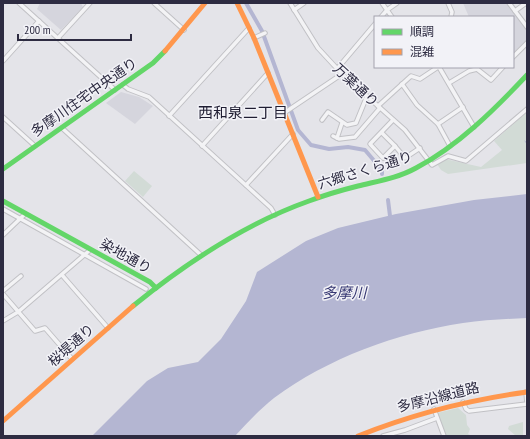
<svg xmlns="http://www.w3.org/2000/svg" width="530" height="439" font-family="'PT Sans Narrow','Noto Sans JP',sans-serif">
<rect width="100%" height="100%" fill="#e4e4e9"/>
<!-- built -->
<g fill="#d5d5dd">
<path d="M40,3H81L83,7L61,30L37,9Z"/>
<path d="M463,3H507L527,29V41L513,54V17H469Z"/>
<path d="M121,92L139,97L153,106L135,124L106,103Z"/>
</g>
<!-- green -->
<g fill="#d2dbd6">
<path d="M527,112V163L448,174L441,170L437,164L445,159L481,167L502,150L494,141Z"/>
<path d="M134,171L152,186L143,197L125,181Z"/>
<path d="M458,408L466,415L467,425L470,429L468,434L472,436H446L437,413Z"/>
<path d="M523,422V436H516L508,429L509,426Z"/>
</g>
<!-- water -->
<path fill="#b4b6d2" d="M527,194V318C506,319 484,320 463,323C397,333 328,358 274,398C260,409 247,423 235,436H92L147,381L168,368L198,362L221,339L246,301L257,272L306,241L338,228L396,214L474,200Z"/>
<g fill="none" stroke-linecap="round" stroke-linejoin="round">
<!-- stream -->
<path stroke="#b4b6d2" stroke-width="1" d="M525,141L527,144"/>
<!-- canal -->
<g stroke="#b4b6d2" stroke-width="4">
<path d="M246,3L262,31L298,130L311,145L329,149L348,147L365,150L382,170V174"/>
<path d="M388,200L390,216"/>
</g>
<!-- street casing -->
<g stroke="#c1c1c5" stroke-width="5.5">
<g id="street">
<path d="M19,3L115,90"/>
<path d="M154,3L184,30"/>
<path d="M290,3L318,48L342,74L405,130L432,165L448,156L466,161L527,109"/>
<path d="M382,3L392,17"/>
<path d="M448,3L452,12L451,17"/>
<path d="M509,3L527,27"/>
<path d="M294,10L304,3"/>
<path d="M515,11L526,3"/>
<path d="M381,17L387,10L397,3"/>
<path d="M58,38L90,3"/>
<path d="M254,38L265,33"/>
<path d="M513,57L527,43"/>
<path d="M3,61L39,21"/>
<path d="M439,67L474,127"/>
<path d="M337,69L375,24"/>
<path d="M449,83L469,71L477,69L491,80L503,67"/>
<path d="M402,84L417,105L438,124L450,146"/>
<path d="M123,85L128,89L149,97L271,208L275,215"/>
<path d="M378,106L411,76L420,79L438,67"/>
<path d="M284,113L342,74"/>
<path d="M169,116L249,28"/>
<path d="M3,117L35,146"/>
<path d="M322,120L328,112L347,125L356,123L367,96"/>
<path d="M393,120L370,144L383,158L395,146L405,158L420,148"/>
<path d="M438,124L463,107"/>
<path d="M62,128L201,255"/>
<path d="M382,133L395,146"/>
<path d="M333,136L339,139L355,137L380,108"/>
<path d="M337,138L342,123"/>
<path d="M202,146L268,73"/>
<path d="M246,185L293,134"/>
<path d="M3,209L146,289"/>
<path d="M3,235L25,214"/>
<path d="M62,275L108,328"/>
<path d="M3,291L21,276"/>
<path d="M3,294L35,331L45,328L72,359"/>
<path d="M3,321L18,312L90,250"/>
<path d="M526,392L527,403"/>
<path d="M463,402L466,409L469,411L527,404"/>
<path d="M434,409L444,436"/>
<path d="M383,436L405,430L437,418"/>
</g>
</g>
<!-- street -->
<use href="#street" stroke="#f3f3f5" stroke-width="3.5"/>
<!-- fast -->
<g stroke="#63d668" stroke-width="5">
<path d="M3,169L153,63L165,51"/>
<path d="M3,201L150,282L156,288"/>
<path d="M133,306C186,263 244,224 309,201C325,195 342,190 358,186C378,181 398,178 416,168C458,146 494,110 527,75"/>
</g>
<!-- slow -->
<g stroke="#ff974d" stroke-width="5">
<path d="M237,3L254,38L318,197"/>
<path d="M165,51L205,3"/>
<path d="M3,421L133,306"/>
<path d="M358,436C413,414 468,400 527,392"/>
</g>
</g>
<g text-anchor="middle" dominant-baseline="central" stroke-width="3" stroke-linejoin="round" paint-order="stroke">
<!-- street labels -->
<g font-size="14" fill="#2d2b41" stroke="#f2f2f7">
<text transform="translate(356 85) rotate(43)">万葉通り</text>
<text transform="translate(84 97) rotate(-35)">多摩川住宅中央通り</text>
<text transform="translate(365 170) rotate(-17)">六郷さくら通り</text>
<text transform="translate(126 256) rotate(29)">染地通り</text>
<text transform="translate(71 345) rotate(-41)">桜堤通り</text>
<text transform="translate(438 397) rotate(-14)">多摩沿線道路</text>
</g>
<!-- neighbourhood labels -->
<g font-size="15" fill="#1f1d32" stroke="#f2f2f7">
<text x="243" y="112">西和泉二丁目</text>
</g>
<!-- water labels -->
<g font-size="15" font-style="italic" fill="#373873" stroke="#f2f2f7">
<text x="344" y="292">多摩川</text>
</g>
</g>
<!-- border -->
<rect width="530" height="439" fill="none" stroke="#2d2b41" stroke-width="8"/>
<!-- legend -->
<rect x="374" y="16" width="140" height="52" fill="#f2f2f7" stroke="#a3a2ae"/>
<rect x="382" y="29" width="20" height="6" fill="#63d668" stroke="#a3a2ae"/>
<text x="410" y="36" font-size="12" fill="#2d2b41">順調</text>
<rect x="382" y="49" width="20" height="6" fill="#ff974d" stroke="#a3a2ae"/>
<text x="410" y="56" font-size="12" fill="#2d2b41">混雑</text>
<!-- scale -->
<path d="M18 34v6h113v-6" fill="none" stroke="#2d2b41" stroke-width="2"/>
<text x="24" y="34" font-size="12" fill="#2d2b41" stroke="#f2f2f7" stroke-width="3" paint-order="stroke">200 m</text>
</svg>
